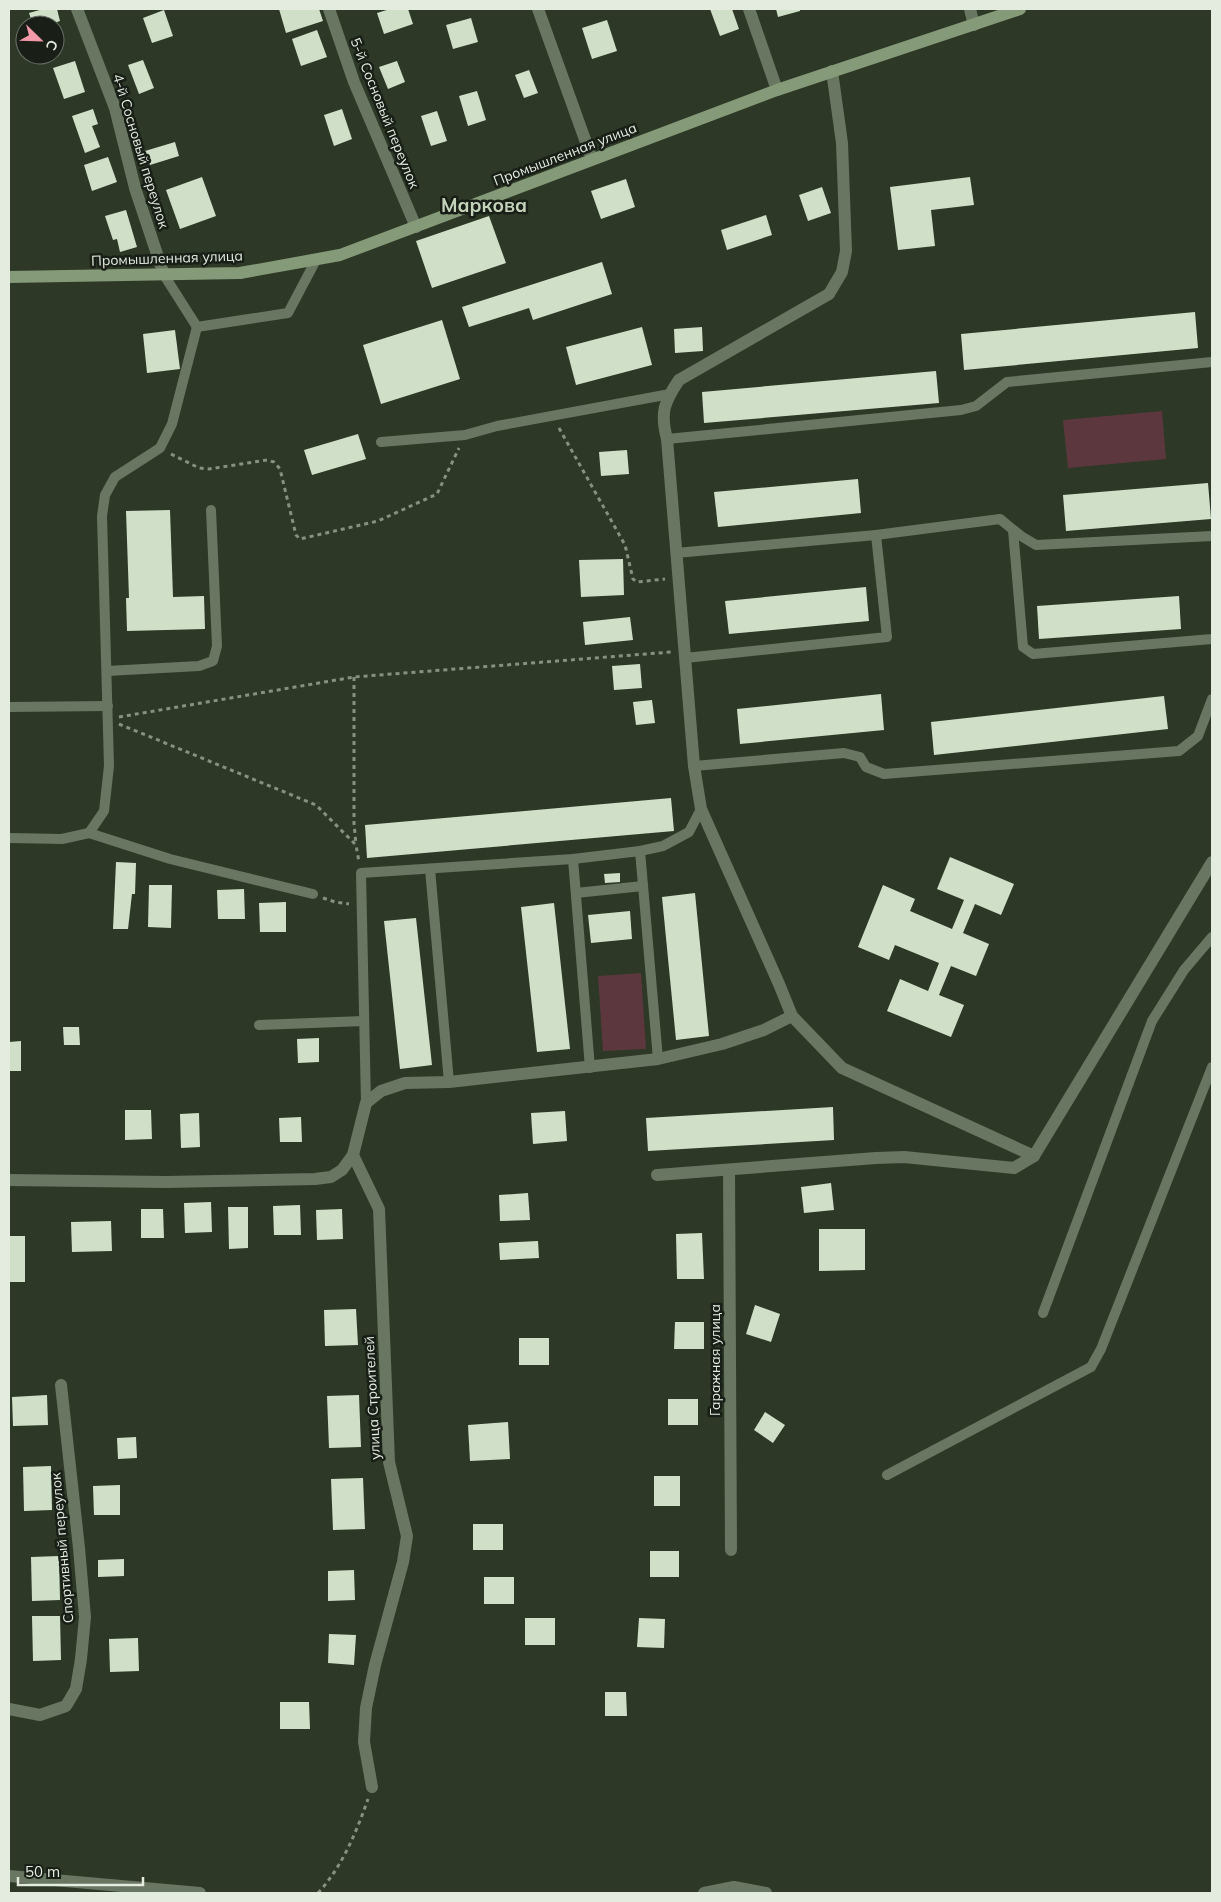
<svg xmlns="http://www.w3.org/2000/svg" width="1221" height="1902" font-family="Mulish,sans-serif">
<rect width="100%" height="100%" fill="#2d3926"/>
<!-- green -->
<g fill="#5c383e">
<path d="M1162,411L1166,459L1068,468L1063,420Z"/>
<path d="M641,973L646,1049L603,1051L598,976Z"/>
</g>
<!-- building -->
<g fill="#d0e0c8">
<path d="M43,9H57L60,21L48,25H33L29,13Z"/>
<path d="M279,9H319L323,21L286,33Z"/>
<path d="M390,9H408L413,24L384,34L377,13Z"/>
<path d="M710,9H732L739,29L720,36Z"/>
<path d="M776,9H800V11L778,17Z"/>
<path d="M164,10L173,36L152,43L143,18Z"/>
<path d="M471,18L478,42L453,49L446,25Z"/>
<path d="M607,20L617,51L592,59L582,28Z"/>
<path d="M317,30L327,57L301,66L292,39Z"/>
<path d="M143,60L154,88L139,94L128,65Z"/>
<path d="M75,61L85,92L64,99L53,68Z"/>
<path d="M397,61L405,82L388,89L379,67Z"/>
<path d="M529,70L538,93L524,98L515,75Z"/>
<path d="M477,91L486,120L468,126L459,96Z"/>
<path d="M93,109L98,124L92,126L100,147L85,153L72,116Z"/>
<path d="M342,109L352,139L334,146L324,115Z"/>
<path d="M437,111L447,141L431,146L421,116Z"/>
<path d="M175,142L179,156L150,165L145,151Z"/>
<path d="M108,157L117,182L92,191L84,165Z"/>
<path d="M202,177L216,216L180,229L166,190Z"/>
<path d="M970,177L974,205L931,210L935,246L898,250L890,187Z"/>
<path d="M626,179L635,207L601,219L591,191Z"/>
<path d="M822,187L831,213L808,221L799,195Z"/>
<path d="M126,210L137,247L120,252L117,239L113,240L105,216Z"/>
<path d="M766,215L772,235L727,250L721,230Z"/>
<path d="M489,216L506,263L432,288L416,241Z"/>
<path d="M602,262L612,294L533,320L529,308L469,327L462,307Z"/>
<path d="M1195,312L1198,348L964,370L961,334Z"/>
<path d="M442,320L460,379L381,404L363,345Z"/>
<path d="M642,327L652,365L576,385L566,347Z"/>
<path d="M702,327L703,351L675,353L674,329Z"/>
<path d="M175,330L180,369L147,373L143,334Z"/>
<path d="M936,371L939,403L704,423L702,392Z"/>
<path d="M358,434L366,459L312,475L304,450Z"/>
<path d="M627,450L629,474L601,476L599,452Z"/>
<path d="M858,479L861,513L718,527L714,492Z"/>
<path d="M1208,483L1211,519L1066,531L1063,495Z"/>
<path d="M170,510L173,597L204,596L205,629L127,631L126,598H129L126,511Z"/>
<path d="M623,559L624,595L581,597L579,560Z"/>
<path d="M866,587L869,621L729,634L725,601Z"/>
<path d="M1179,596L1181,629L1039,639L1037,606Z"/>
<path d="M630,617L633,640L585,645L583,622Z"/>
<path d="M640,664L642,688L614,690L612,666Z"/>
<path d="M881,694L884,730L740,744L737,709Z"/>
<path d="M1164,696L1168,729L934,755L931,722Z"/>
<path d="M652,700L655,723L636,725L633,702Z"/>
<path d="M671,798L674,831L367,858L365,825Z"/>
<path d="M950,857L1014,884L1001,915L975,904L963,933L989,944L976,976L951,966L939,995L964,1005L951,1037L887,1011L900,979L928,991L939,963L895,945L889,960L858,947L883,885L915,899L910,911L952,929L964,900L937,889Z"/>
<path d="M116,862L136,863L135,894H132L128,929H113Z"/>
<path d="M620,873V882L605,883L604,874Z"/>
<path d="M149,885H172L171,928L148,927Z"/>
<path d="M244,889L245,919H218L217,890Z"/>
<path d="M695,893L709,1036L676,1040L662,897Z"/>
<path d="M286,902V932H260L259,903Z"/>
<path d="M554,903L570,1049L537,1052L521,907Z"/>
<path d="M630,911L632,939L591,943L588,915Z"/>
<path d="M416,918L432,1065L400,1069L384,921Z"/>
<path d="M63,1027H79L80,1045H64Z"/>
<path d="M319,1038V1062L298,1063L297,1039Z"/>
<path d="M21,1041V1071H9V1042Z"/>
<path d="M833,1107L834,1140L648,1151L646,1118Z"/>
<path d="M125,1110H151L152,1139L125,1140Z"/>
<path d="M565,1111L567,1141L533,1144L531,1113Z"/>
<path d="M199,1113L200,1147L181,1148L180,1114Z"/>
<path d="M301,1117L302,1142H280L279,1118Z"/>
<path d="M831,1183L834,1210L804,1213L801,1187Z"/>
<path d="M528,1193L530,1220L500,1221L499,1195Z"/>
<path d="M211,1202L212,1232L185,1233L184,1203Z"/>
<path d="M300,1205L301,1235H274L273,1206Z"/>
<path d="M228,1207H248V1248L229,1249Z"/>
<path d="M141,1209H163L164,1238H141Z"/>
<path d="M342,1209L343,1239L317,1240L316,1210Z"/>
<path d="M111,1221L112,1251L72,1252L71,1222Z"/>
<path d="M819,1229H865V1270L819,1271Z"/>
<path d="M702,1233L704,1279H677L676,1234Z"/>
<rect x="9" y="1236" width="16" height="46"/>
<path d="M538,1241L539,1258L500,1260L499,1243Z"/>
<path d="M755,1305L780,1314L771,1342L746,1334Z"/>
<path d="M356,1309L358,1345L325,1346L324,1310Z"/>
<path d="M675,1322H704V1349H674Z"/>
<rect x="519" y="1338" width="30" height="27"/>
<path d="M47,1395L48,1425L13,1426L12,1397Z"/>
<path d="M359,1395L361,1447L329,1448L327,1396Z"/>
<rect x="668" y="1399" width="30" height="26"/>
<path d="M765,1412L785,1425L773,1443L754,1430Z"/>
<path d="M508,1422L510,1459L470,1461L468,1425Z"/>
<path d="M136,1437L137,1458L118,1459L117,1438Z"/>
<path d="M51,1466L52,1510L24,1511L23,1467Z"/>
<rect x="654" y="1476" width="26" height="30"/>
<path d="M363,1478L365,1529L333,1530L331,1479Z"/>
<path d="M120,1485V1515H94L93,1486Z"/>
<rect x="473" y="1524" width="30" height="26"/>
<rect x="650" y="1551" width="29" height="26"/>
<path d="M59,1556L60,1600L32,1601L31,1557Z"/>
<path d="M124,1559V1576L98,1577V1560Z"/>
<path d="M354,1570L355,1600L328,1601V1571Z"/>
<rect x="484" y="1577" width="30" height="27"/>
<path d="M32,1616H60L61,1660L33,1661Z"/>
<rect x="525" y="1618" width="30" height="27"/>
<path d="M639,1618L665,1619L664,1648L637,1647Z"/>
<path d="M329,1634L356,1635L354,1665L328,1663Z"/>
<path d="M138,1638L139,1671L110,1672L109,1639Z"/>
<path d="M605,1692H626L627,1716H605Z"/>
<path d="M280,1702H309L310,1729H280Z"/>
</g>
<g fill="none" stroke-linecap="round" stroke-linejoin="round">
<!-- path -->
<g stroke="#879181" stroke-width="3" stroke-dasharray="4 4" stroke-linecap="butt">
<path d="M559,428L625,545L633,579L637,582L665,579"/>
<path d="M171,454L199,468L209,469L267,460L274,462L280,469L296,535L300,539L378,521L437,494L459,448"/>
<path d="M354,677V823L356,845"/>
<path d="M119,717L354,677L671,652"/>
<path d="M119,724L316,805L356,845L359,862"/>
<path d="M323,898L335,902L349,904"/>
<path d="M318,1893C342,1867 356,1833 368,1799"/>
</g>
<!-- lane -->
<g stroke="#697661" stroke-width="10">
<path d="M164,275L197,327L288,313L316,260"/>
<path d="M667,439L961,410L976,406L1007,382L1212,362"/>
<path d="M381,442L465,435L497,426L670,394"/>
<path d="M1013,530L1023,647L1033,654L1212,639"/>
<path d="M876,535L1000,519L1021,536L1036,545L1212,536"/>
<path d="M676,553L876,535L887,637L685,658"/>
<path d="M107,671L199,666L213,661L217,646L211,510"/>
<path d="M9,707L108,706"/>
<path d="M694,766L844,753L860,757L866,767L884,774L1179,751L1198,736L1212,699"/>
<path d="M89,833L170,859L313,894"/>
<path d="M9,838L62,839L89,833L104,811L109,766L102,516L105,495L115,477L160,448L172,424L197,327"/>
<path d="M640,851L658,1059"/>
<path d="M573,859L590,1068"/>
<path d="M430,869L449,1082"/>
<path d="M576,893L643,886"/>
<path d="M259,1025L364,1021"/>
<path d="M366,1103L361,873L573,859L640,851L663,846L689,832L701,809"/>
<path d="M1043,1313L1152,1021L1184,970L1212,937"/>
<path d="M887,1475L1091,1367L1101,1349L1212,1067"/>
</g>
<!-- street -->
<g stroke="#697661" stroke-width="12">
<path d="M77,9L115,108L135,188L164,275"/>
<path d="M329,9L354,82L416,227"/>
<path d="M538,9L592,159"/>
<path d="M749,9L777,90"/>
<path d="M970,9L974,25"/>
<path d="M792,1016L779,984L701,809L694,766L667,439C660,413 664,402 679,380L829,294L842,272L846,251L842,143L832,71"/>
<path d="M353,1155L379,1209L389,1462L407,1536L403,1562L375,1665L366,1708L364,1742L372,1787"/>
<path d="M729,1170L731,1550"/>
<path d="M657,1175L876,1158L904,1157L1014,1168L1034,1156L1212,862"/>
<path d="M9,1180L166,1182L315,1179L331,1177L342,1170L353,1155L366,1103L381,1091L405,1083L449,1082L658,1059L722,1044L764,1030L792,1016L842,1068L1034,1156"/>
<path d="M9,1709L40,1715L66,1706L76,1689L81,1659L85,1617L79,1548L61,1385"/>
<path d="M9,1876L200,1893"/>
<path d="M704,1893L734,1887L766,1893"/>
</g>
<!-- secondary -->
<path stroke="#859a79" stroke-width="12" d="M9,277L240,273L340,255L777,90L1020,9"/>
</g>
<g text-anchor="middle" dominant-baseline="central" stroke-width="5" stroke-linejoin="round" paint-order="stroke">
<!-- street labels -->
<g font-size="14" fill="#e4ecdf" stroke="#191e16">
<text transform="translate(385 113) rotate(68)">5-й Сосновый переулок</text>
<text transform="translate(141 151) rotate(73)">4-й Сосновый переулок</text>
<text transform="translate(565 154) rotate(-21)">Промышленная улица</text>
<text transform="translate(167 258) rotate(-2)">Промышленная улица</text>
<text transform="translate(715 1360) rotate(-90)">Гаражная улица</text>
<text transform="translate(372 1398) rotate(-93)">улица Строителей</text>
<text transform="translate(62 1548) rotate(-95)">Спортивный переулок</text>
</g>
<!-- district labels -->
<g font-size="19" font-weight="bold" fill="#c3d3ba" stroke="#191e16">
<text x="484" y="205">Маркова</text>
</g>
</g>
<!-- border -->
<rect width="1221" height="1902" fill="none" stroke="#e4ecdf" stroke-width="20"/>
<!-- north arrow -->
<g transform="translate(40 40) rotate(113)"><circle r="24" fill="#191e16" stroke="#6a7066"/>
<path d="M0-4L9 19L0 12L-9 19Z" fill="#f39aaa"/>
<text y="-8" font-size="14" font-weight="bold" text-anchor="middle" fill="#e4ecdf">С</text>
</g>
<!-- scale -->
<path d="M18 1877v8h125v-8" fill="none" stroke="#e4ecdf" stroke-width="2.5"/>
<text x="25" y="1877" font-size="15" fill="#e4ecdf" stroke="#191e16" stroke-width="4" paint-order="stroke">50 m</text>
</svg>
